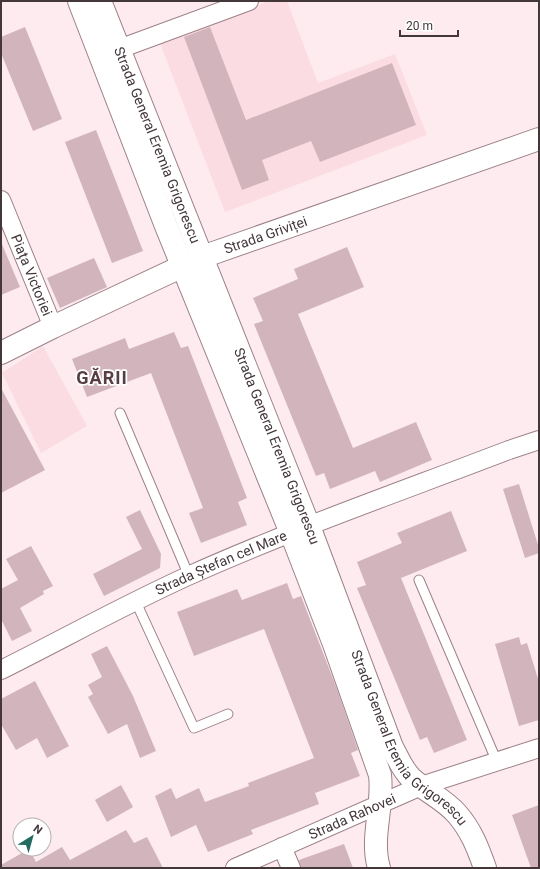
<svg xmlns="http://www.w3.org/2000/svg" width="540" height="869" font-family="Roboto,sans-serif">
<rect width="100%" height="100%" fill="#fdebef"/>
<!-- built -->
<g fill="#fcdce3">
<path d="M269,1H287L318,83L395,54L427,135L225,212L160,43Z"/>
<path d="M43,346L87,426L41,453L2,373Z"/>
</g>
<!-- building -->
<g fill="#d2b5bc">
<path d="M25,27L62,119L33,131L1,53V37Z"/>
<path d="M210,27L246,120L392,63L416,125L320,162L311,141L262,160L269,180L242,190L184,37Z"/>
<path d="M96,130L143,251L112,263L65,142Z"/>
<path d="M1,242L20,287L1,295Z"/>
<path d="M347,247L364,287L298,314L353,448L416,422L432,460L380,482L375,471L330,489L324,473L316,476L254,324L263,321L253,298L298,279L294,269Z"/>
<path d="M94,258L107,287L60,308L47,278Z"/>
<path d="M174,332L181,348L188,346L247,498L238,502L247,525L201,543L189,513L203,508L151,373L87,397L72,359L125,338L129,349Z"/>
<path d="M1,388L45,470L1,493Z"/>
<path d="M519,484L539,548V553L525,558L503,489Z"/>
<path d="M140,510L161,554L160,568L104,596L93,574L142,549L126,517Z"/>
<path d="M451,511L467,551L401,578L467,740L434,753L427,737L420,740L357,588L366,585L357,562L402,543L397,533Z"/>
<path d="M31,546L53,586L43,591L44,594L20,608L32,631L12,641L1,619V589L18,580L6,559Z"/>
<path d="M287,583L293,599L301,596L337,689L358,750L351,753L360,776L315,793L319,804L251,830L253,834L208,852L196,825L171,837L155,796L171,788L176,799L199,788L205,802L249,786L248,783L314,758L264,629L194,656L177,612L237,589L242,600Z"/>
<path d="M519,637L521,645L527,643L539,682V720L519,726L495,644Z"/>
<path d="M107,646L133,696L156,751L140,758L127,724L108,734L88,697L93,694L88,685L102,677L91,654Z"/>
<path d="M35,681L69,746L47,758L37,738L16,750L1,724V699Z"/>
<path d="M121,785L133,807L107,822L95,800Z"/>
<path d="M539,805V868H531L512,815Z"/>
<path d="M126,830L134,843L147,837L163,868H1V865L29,849L36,862L62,847L70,860Z"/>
<path d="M344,844L353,868H301L299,860Z"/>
</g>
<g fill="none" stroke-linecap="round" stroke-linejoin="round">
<!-- service casing -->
<g stroke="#9c8187" stroke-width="11">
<g id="service">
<path d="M120,413L189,576"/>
<path d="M419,580L497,762"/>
<path d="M135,600L194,728L228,714"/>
</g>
</g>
<!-- minor casing -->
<g stroke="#9c8187" stroke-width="20">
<g id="minor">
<path d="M119,49L249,1"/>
<path id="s1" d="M1,200L53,327"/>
<path id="s2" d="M1,670C63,639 124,605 188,576C293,529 402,491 509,450L539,440"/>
<path d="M282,847L291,868"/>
<path id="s3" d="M235,868L421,786L539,748"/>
</g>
</g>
<!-- tertiary casing -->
<g stroke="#9c8187" stroke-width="24">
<g id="tertiary">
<path d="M79,1L166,226L291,533L334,644L380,775C384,806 370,837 379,868"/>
<path id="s4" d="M100,1L309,526L392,747C398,758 402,769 411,778C425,791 444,799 457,814C471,830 478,848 485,868"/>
</g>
</g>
<!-- secondary casing -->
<g stroke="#9c8187" stroke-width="24">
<g id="secondary">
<path id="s5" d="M1,353L53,327L202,257L539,139"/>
</g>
</g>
<!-- service -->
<use href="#service" stroke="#fff" stroke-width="9"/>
<!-- minor -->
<use href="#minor" stroke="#fff" stroke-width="18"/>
<!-- tertiary -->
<use href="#tertiary" stroke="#fff" stroke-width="22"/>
<!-- secondary -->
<use href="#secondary" stroke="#fff" stroke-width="22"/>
</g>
<g text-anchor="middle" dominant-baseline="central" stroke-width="3.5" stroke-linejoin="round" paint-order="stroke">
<!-- street labels -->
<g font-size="14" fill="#43373a" stroke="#fff">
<text stroke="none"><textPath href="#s4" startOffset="155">Strada General Eremia Grigorescu</textPath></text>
<text stroke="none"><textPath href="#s5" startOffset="290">Strada Griviței</textPath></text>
<text stroke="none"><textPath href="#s1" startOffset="81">Piața Victoriei</textPath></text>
<text stroke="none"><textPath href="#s4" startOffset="479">Strada General Eremia Grigorescu</textPath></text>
<text stroke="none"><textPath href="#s2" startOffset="245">Strada Ștefan cel Mare</textPath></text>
<text stroke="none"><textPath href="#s4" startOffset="803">Strada General Eremia Grigorescu</textPath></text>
<text stroke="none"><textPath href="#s3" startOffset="128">Strada Rahovei</textPath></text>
</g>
<!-- district labels -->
<g font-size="18" font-weight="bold" letter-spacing="1" fill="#563e44" stroke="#fff">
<text x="102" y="377">GĂRII</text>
</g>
</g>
<!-- border -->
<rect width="540" height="869" fill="none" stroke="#43373a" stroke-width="4"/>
<!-- north arrow -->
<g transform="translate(32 837) rotate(37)"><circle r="19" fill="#ffffff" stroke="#b4afb0"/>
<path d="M0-3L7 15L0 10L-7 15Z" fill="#236a61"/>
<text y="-6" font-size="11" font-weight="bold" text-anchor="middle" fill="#43373a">N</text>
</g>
<!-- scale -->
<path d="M400 30v6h58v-6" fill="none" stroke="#43373a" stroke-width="2"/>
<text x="406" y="30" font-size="12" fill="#43373a" stroke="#ffffff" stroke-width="3" paint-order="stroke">20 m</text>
</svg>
